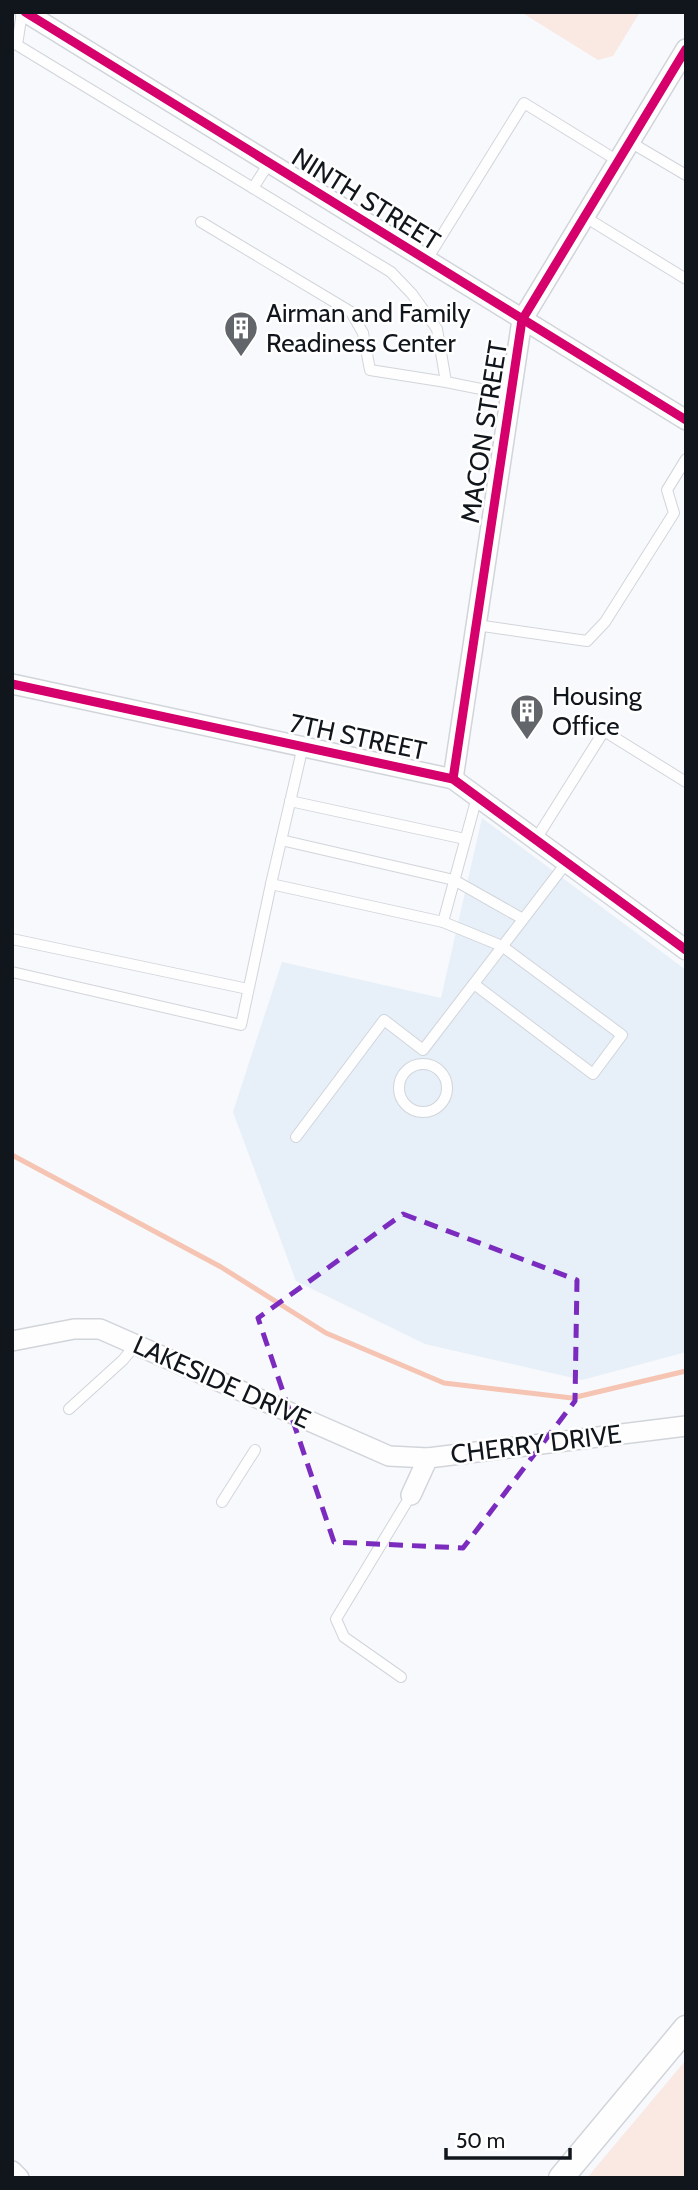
<svg xmlns="http://www.w3.org/2000/svg" width="698" height="2190" font-family="Cabin,sans-serif">
<rect width="100%" height="100%" fill="#f7f9fc"/>
<!-- built -->
<path fill="#e7eff8" d="M482,818L686,970V1352L582,1380L425,1344L296,1281L233,1112L282,962L441,998Z"/>
<!-- green -->
<g fill="#fae8e3">
<path d="M521,12H640L613,56L598,60Z"/>
<path d="M686,2060V2178H587Z"/>
</g>
<g fill="none" stroke-linecap="round" stroke-linejoin="round">
<!-- stream -->
<path stroke="#f6c4b3" stroke-width="5" d="M12,1155L221,1267L326,1333L444,1383L572,1398L686,1371"/>
<!-- service casing -->
<g stroke="#d1d5da" stroke-width="12">
<g id="service">
<path d="M22,12L17,45L253,188L269,163"/>
<path d="M630,142L686,175"/>
<path d="M253,188L391,272L412,294L437,329L446,382L511,395"/>
<path d="M585,217L686,279"/>
<path d="M201,222L351,312L363,333L370,370L446,382"/>
<path d="M426,261L524,103L618,161"/>
<path d="M476,625L587,641L605,622L674,513L667,490L686,459"/>
<path d="M303,746L271,884L443,922L502,946L622,1035L593,1074L474,984"/>
<path d="M290,801L465,839"/>
<path d="M536,839L604,731L686,782"/>
<path d="M281,840L454,880L523,919"/>
<path d="M443,922L477,797"/>
<path d="M12,939L248,989"/>
<path d="M12,972L241,1025L271,884"/>
<circle cx="423" cy="1088" r="24"/>
<path d="M296,1137L384,1020L423,1050L567,862"/>
<path d="M69,1409L123,1360L136,1344"/>
<path d="M222,1502L255,1450"/>
<path d="M401,1677L344,1637L336,1619L411,1495"/>
</g>
</g>
<!-- minor casing -->
<g stroke="#d1d5da" stroke-width="22">
<g id="minor">
<path d="M25,12L686,420"/>
<path d="M12,684L453,779L686,950"/>
<path d="M453,779L522,320L686,49"/>
<path d="M12,1341L74,1329H100L389,1456L428,1458"/>
<path d="M411,1495L428,1458L686,1426"/>
<path d="M12,2171L19,2178"/>
</g>
</g>
<!-- tertiary casing -->
<g stroke="#d1d5da" stroke-width="27">
<path id="tertiary" d="M561,2178L686,2028"/>
</g>
<!-- service -->
<use href="#service" stroke="#fefeff" stroke-width="10"/>
<!-- minor -->
<use href="#minor" stroke="#fefeff" stroke-width="19"/>
<!-- tertiary -->
<use href="#tertiary" stroke="#fefeff" stroke-width="24"/>
<!-- cycleway casing -->
<g stroke="#fff" stroke-width="13">
<g id="cycleway">
<path d="M25,12L686,420"/>
<path d="M12,684L453,779L686,950"/>
<path d="M453,779L522,320L686,49"/>
</g>
</g>
<!-- cycleway -->
<use href="#cycleway" stroke="#d6006c" stroke-width="9"/>
</g>
<!-- marked area -->
<path fill="none" stroke="#7b2cbf" stroke-width="5" stroke-dasharray="14 9" stroke-linejoin="round" d="M403,1214L577,1280L575,1401L463,1548L334,1542L258,1318Z"/>
<!-- icons -->
<defs>
<g id="building-pin" transform="scale(1.75)"><path d="M0 17L-7.5 6A9.5 9.5 0 1 1 7.5 6Z" fill="#62656a" stroke="#fff"/><path d="M-4-6H4V6H1V3H-1V6H-4ZM-2.5-4.3h1.7v1.8h-1.7ZM.8-4.3h1.7v1.8H.8ZM-2.5-1h1.7V.8h-1.7ZM.8-1h1.7V.8H.8Z" fill="#fff"/></g>
</defs>
<g fill-rule="evenodd">
<use href="#building-pin" x="241" y="328"/>
<use href="#building-pin" x="527" y="711"/>
</g>
<g text-anchor="middle" dominant-baseline="central" stroke-width="5" stroke-linejoin="round" paint-order="stroke">
<!-- street labels -->
<g font-size="26" fill="#11161c" stroke="#fff">
<text transform="translate(366 199) rotate(32)">NINTH STREET</text>
<text transform="translate(484 432) rotate(-81)">MACON STREET</text>
<text transform="translate(358 737) rotate(12)">7TH STREET</text>
<text transform="translate(222 1382) rotate(24)">LAKESIDE DRIVE</text>
<text transform="translate(536 1444) rotate(-7)">CHERRY DRIVE</text>
</g>
<!-- poi labels -->
<g font-size="26" fill="#11161c" stroke="#fff" text-anchor="start">
<text x="266" y="313">Airman and Family<tspan x="266" dy="30">Readiness Center</tspan></text>
<text x="552" y="696">Housing<tspan x="552" dy="30">Office</tspan></text>
</g>
</g>
<!-- border -->
<rect width="698" height="2190" fill="none" stroke="#11161c" stroke-width="28"/>
<!-- scale -->
<path d="M446 2148v10h124v-10" fill="none" stroke="#11161c" stroke-width="3.5"/>
<text x="456" y="2148" font-size="21" fill="#11161c" stroke="#ffffff" stroke-width="5" paint-order="stroke">50 m</text>
</svg>
